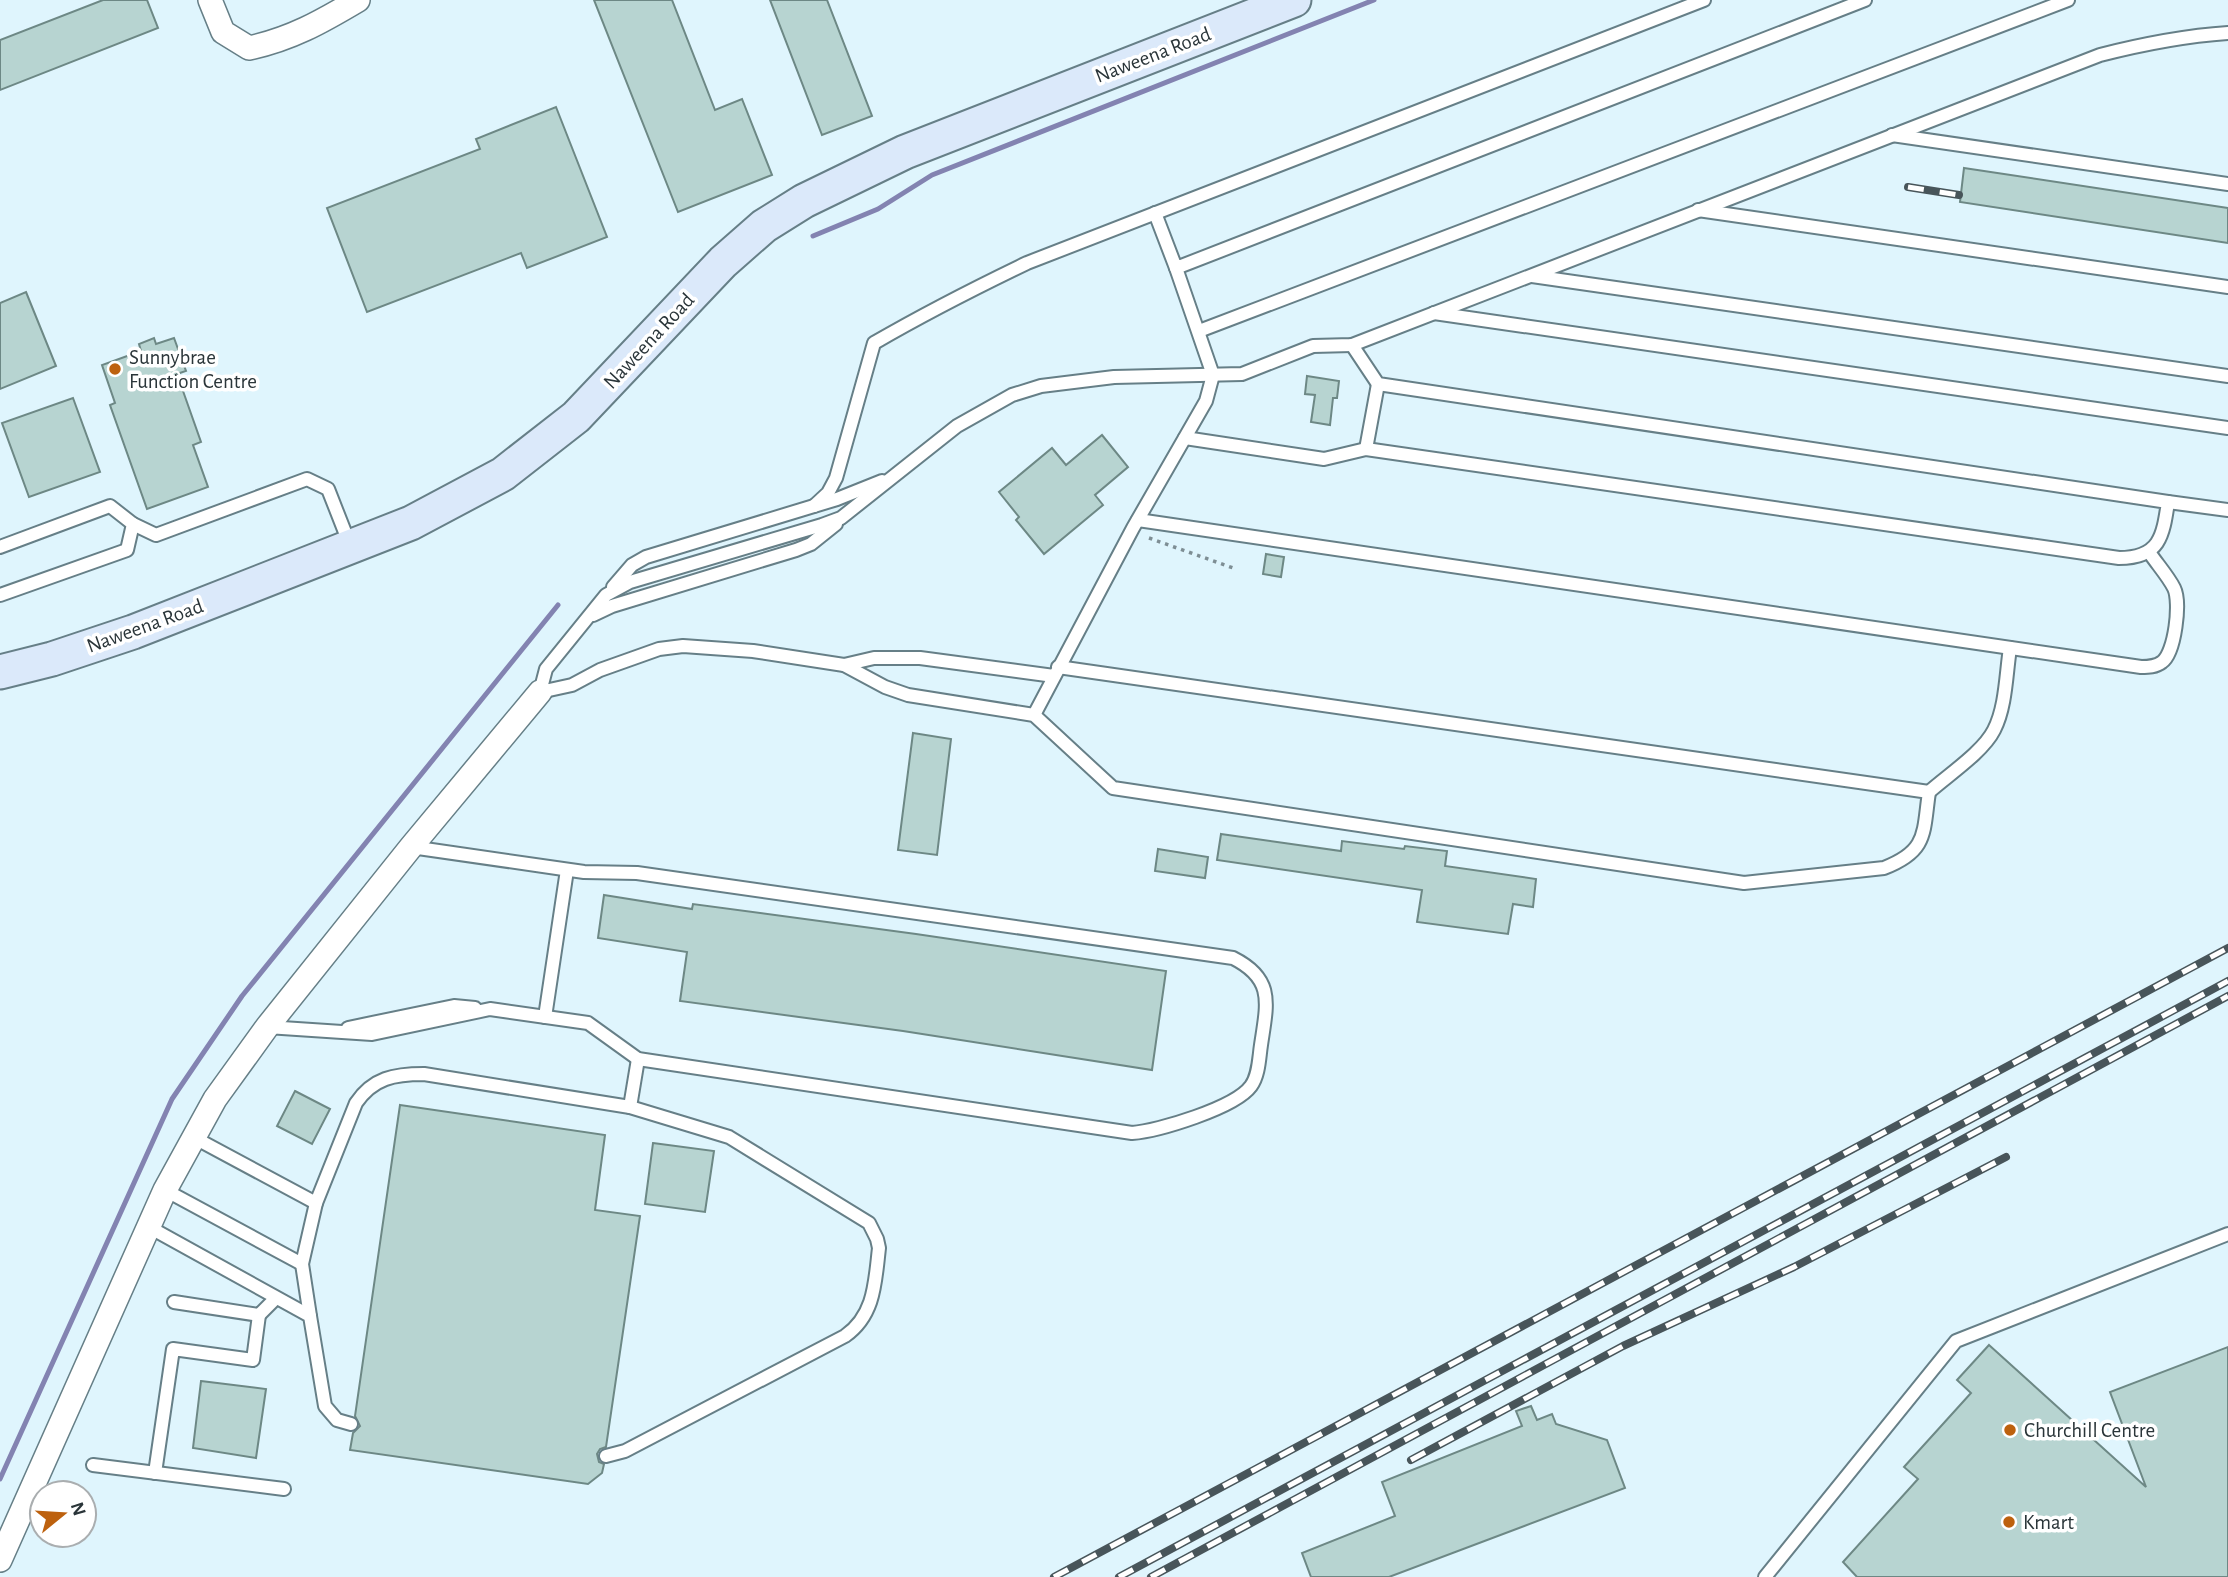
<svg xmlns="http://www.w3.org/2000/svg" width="2228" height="1577" font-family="'Alegreya Sans',sans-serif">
<rect width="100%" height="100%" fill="#dff5fd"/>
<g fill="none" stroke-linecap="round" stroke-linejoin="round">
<!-- stream -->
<g stroke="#8383b1" stroke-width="5">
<path d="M813,236L878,209L932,175L1374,0"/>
<path d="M0,1479L172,1099L242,996L558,605"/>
</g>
</g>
<!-- building -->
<g fill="#b7d4d1" stroke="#6d8885" stroke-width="2">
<path d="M103,0H147L158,28L0,90V40Z"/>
<path d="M594,0H672L715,110L742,99L772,175L678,212Z"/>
<path d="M770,0H827L872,116L822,135Z"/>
<path d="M556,107L607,237L527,268L521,253L367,312L327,208L480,149L476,139Z"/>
<path d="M1964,168L2228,208V243L1960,202Z"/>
<path d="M26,292L56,366L0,389V303Z"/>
<path d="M154,338L156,344L174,338L186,371L177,374L201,442L193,445L208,487L147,509L110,405L115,403L102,365L141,351L139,344Z"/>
<path d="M1307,376L1339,381L1337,398H1333L1330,425L1311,422L1315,395L1305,394Z"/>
<path d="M73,398L100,472L29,497L2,423Z"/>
<path d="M1102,435L1128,467L1095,495L1103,505L1044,554L1016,520L1019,517L999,492L1052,448L1066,465Z"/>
<path d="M1266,554L1284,557L1281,577L1263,574Z"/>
<path d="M913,733L951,739L937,855L898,850Z"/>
<path d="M1221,834L1341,851L1342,841L1404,849L1405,846L1447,851L1445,866L1536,879L1533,907L1513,904L1508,934L1417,922L1422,890L1217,860Z"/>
<path d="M1158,849L1208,857L1205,878L1155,871Z"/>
<path d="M604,895L692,909L693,904L916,934L1166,971L1152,1070L903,1031L680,1001L687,952L598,938Z"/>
<path d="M295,1091L330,1109L312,1144L277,1126Z"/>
<path d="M400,1105L605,1135L595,1210L640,1216L606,1447L600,1449L597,1454L599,1462L604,1464L602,1473L588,1484L350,1450L353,1433L360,1426L355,1416Z"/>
<path d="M653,1143L714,1151L705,1212L645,1204Z"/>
<path d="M1989,1345L2146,1487L2110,1392L2228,1347V1577H1857L1843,1562L1918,1479L1904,1467L1971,1393L1957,1380Z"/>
<path d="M201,1381L266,1389L256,1458L193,1448Z"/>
<path d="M1531,1406L1537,1420L1552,1414L1556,1424L1607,1440L1625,1488L1389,1577H1311L1302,1553L1395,1516L1382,1482L1522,1426L1516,1411Z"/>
</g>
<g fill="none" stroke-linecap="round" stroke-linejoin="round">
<!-- lane casing -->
<g stroke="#667f87" stroke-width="16">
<g id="lane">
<path d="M1892,135L2228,184"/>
<path d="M1698,210L2228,287"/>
<path d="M1155,213L1176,268L1865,0"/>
<path d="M1532,276L2228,376"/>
<path d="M1434,313L2228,428"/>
<path d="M1199,331L2068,0"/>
<path d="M1185,438L1324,459L1366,449L2119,558C2160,558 2163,536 2168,502L1378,384L1352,345"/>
<path d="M1366,449L1378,384"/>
<path d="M2168,502L2228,510"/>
<path d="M814,506L828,493L836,478L874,343C924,314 975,288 1027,263L1704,0"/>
<path d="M1138,520L2141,667C2148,667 2156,667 2162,662C2175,653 2181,602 2174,588C2168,576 2157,564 2149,552"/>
<path d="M133,524L156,535L307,479L328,489L350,545"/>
<path d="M0,547L110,506L133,524L127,550L0,595"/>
<path d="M613,587L632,565L646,557L837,499L882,481"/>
<path d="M593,615L612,606L796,550L811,544L836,524"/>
<path d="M844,665L874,658H920L1054,676"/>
<path d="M1058,667L1929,792C1923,833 1928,851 1884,868L1744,883L1113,788L1034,715L908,695L885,687L844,665L753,651L683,646L659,649L600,670L572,685L540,692L546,669L606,595L630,582L822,525L841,518L957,426L1012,395L1041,386L1114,377L1242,374L1313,346L1352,345L2100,55C2143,44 2184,36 2228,33"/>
<path d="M1034,715L1133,528L1206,401L1213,375L1176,268"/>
<path d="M1929,792C1948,775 1983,752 1994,730C2006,707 2006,674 2010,648"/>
<path d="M545,1017L567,870"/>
<path d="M267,1027L372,1034L490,1009L588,1023L638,1059L1132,1133C1158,1131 1235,1108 1251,1086C1259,1075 1259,1058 1261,1045C1267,1004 1275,979 1233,958L637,873L584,872L411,847"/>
<path d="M348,1028L454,1006L475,1008"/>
<path d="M630,1107L638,1059"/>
<path d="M193,1137L316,1203L356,1103C373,1078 394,1074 424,1074L630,1107L729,1137L869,1223L877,1239L879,1248C875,1282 875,1315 845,1336L625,1451L606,1456"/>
<path d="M165,1190L302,1264"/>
<path d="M149,1227L310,1316L325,1406L337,1420L351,1424"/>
<path d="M174,1302L259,1315L276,1298"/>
<path d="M310,1316L302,1264L316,1203"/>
<path d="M93,1465L284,1489"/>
<path d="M155,1473L173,1349L253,1360L259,1315"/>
<path d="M1765,1577L1956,1341L2228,1234"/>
</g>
</g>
<!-- street casing -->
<g stroke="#667f87" stroke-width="26">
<g id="street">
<path d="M210,0L223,32L249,48C291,39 321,22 358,0"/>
<path d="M0,1560L165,1190L215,1099L267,1027L411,847L540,692"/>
</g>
</g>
<!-- secondary casing -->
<g stroke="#667f87" stroke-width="37">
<path id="secondary" d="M0,672L52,659L133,632L411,523L503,474L576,417L723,262L764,226L804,201L905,152L1294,0"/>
</g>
<!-- path -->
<path stroke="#7e8e94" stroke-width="3.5" stroke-dasharray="3.5 5" stroke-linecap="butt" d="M1149,538L1236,569"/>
<!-- lane -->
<use href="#lane" stroke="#fff" stroke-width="12"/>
<!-- street -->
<use href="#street" stroke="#fff" stroke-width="23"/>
<!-- secondary -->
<use href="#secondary" stroke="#dbe9fa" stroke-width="33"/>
<!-- rail casing -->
<g stroke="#48555a" stroke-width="8">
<g id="rail">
<path d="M1908,187L1959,195"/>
<path d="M1411,1460L1623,1346L1794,1267L2006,1157"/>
<path d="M1054,1577L2228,948"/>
<path d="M1119,1577L2228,981"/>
<path d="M1151,1577L2228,996"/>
</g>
</g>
<!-- rail -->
<use href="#rail" stroke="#fff" stroke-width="5" stroke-dasharray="16" stroke-linecap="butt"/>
</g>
<!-- markers -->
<g fill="#bd610e" stroke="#fff" stroke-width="2.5">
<circle cx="115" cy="369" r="7"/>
<circle cx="2010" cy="1430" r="7"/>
<circle cx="2009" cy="1522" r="7"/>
</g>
<g text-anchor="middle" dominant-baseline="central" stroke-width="7" stroke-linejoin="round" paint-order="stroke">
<!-- street labels -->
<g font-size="21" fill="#2a3539" stroke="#fff">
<text transform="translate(1153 55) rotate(-21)">Naweena Road</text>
<text transform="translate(649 341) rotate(-47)">Naweena Road</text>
<text transform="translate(145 626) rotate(-20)">Naweena Road</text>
</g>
<!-- poi labels -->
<g font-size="21" fill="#2a3539" stroke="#fff" text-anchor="start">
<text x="129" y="357">Sunnybrae<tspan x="129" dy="24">Function Centre</tspan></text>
<text x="2024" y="1430">Churchill Centre</text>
<text x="2023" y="1522">Kmart</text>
</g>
</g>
<!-- north arrow -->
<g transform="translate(63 1514) rotate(72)"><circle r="33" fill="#ffffff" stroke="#aaaeb0" stroke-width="2"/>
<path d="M0-5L12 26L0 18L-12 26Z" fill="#bd610e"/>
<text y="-10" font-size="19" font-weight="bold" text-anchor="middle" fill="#2a3539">N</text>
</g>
</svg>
